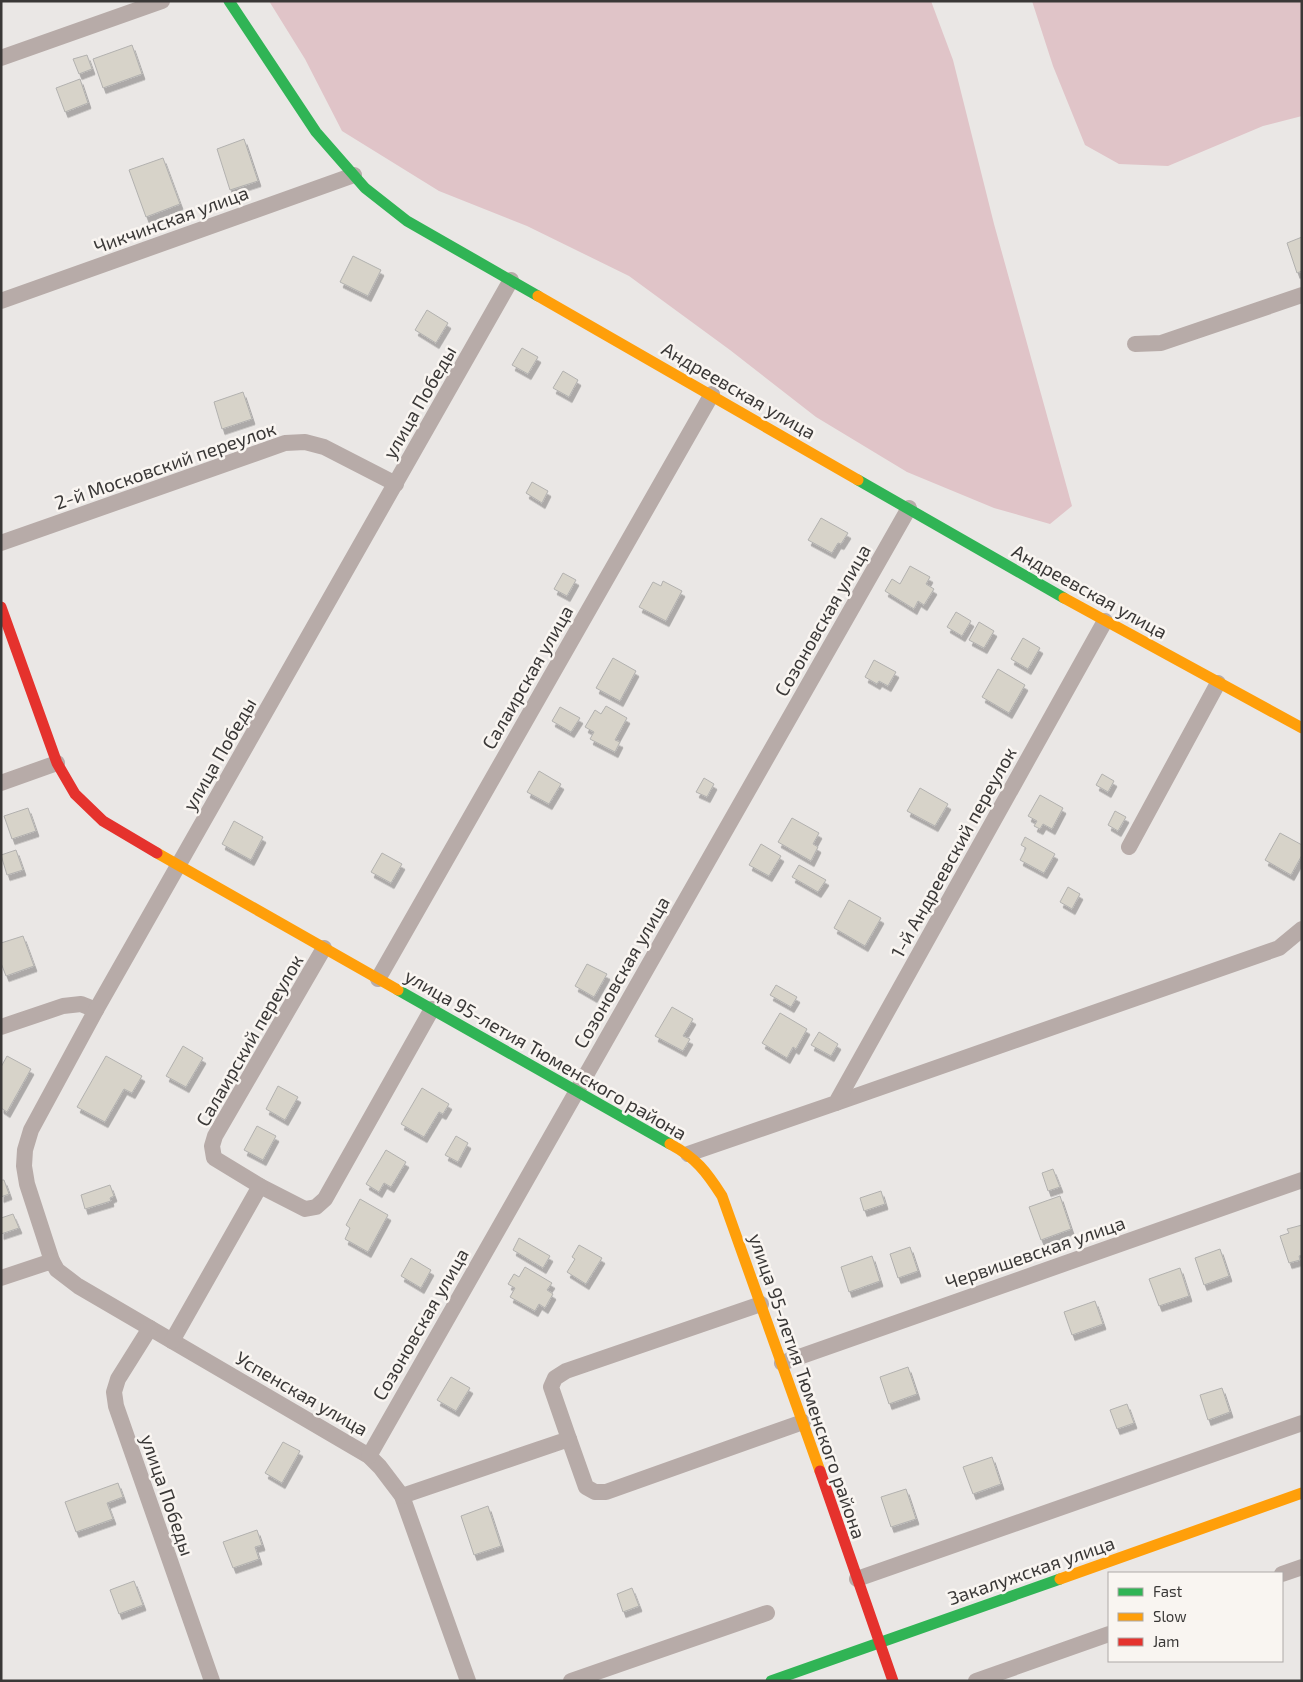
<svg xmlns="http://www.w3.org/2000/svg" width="1303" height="1682" font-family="'Exo 2',sans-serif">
<defs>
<filter id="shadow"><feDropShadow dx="3" dy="5.5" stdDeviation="0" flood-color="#0004"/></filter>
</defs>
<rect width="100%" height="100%" fill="#eae7e5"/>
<!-- green -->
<g fill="#e0c4c8">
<path d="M269,1H931L953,60L994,224L1072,506L1050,524L994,508L907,472L816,417L730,350L629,276L527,226L439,191L342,131L305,59Z"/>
<path d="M1032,1H1302V116L1263,126L1168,166L1119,164L1085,145L1053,66Z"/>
</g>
<!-- building -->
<g fill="#d7d3c9" stroke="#b2b1af" filter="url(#shadow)">
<path d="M132,45L142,74L103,88L93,59Z"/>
<path d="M87,55L92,69L79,74L73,59Z"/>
<path d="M80,79L88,103L65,112L56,88Z"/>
<path d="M244,139L258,181L230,190L217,149Z"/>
<path d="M163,158L180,204L146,217L129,170Z"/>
<path d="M1302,237V271L1297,273L1287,243Z"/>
<path d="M353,256L381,270L368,296L340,282Z"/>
<path d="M427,310L448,323L436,343L415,330Z"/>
<path d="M522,348L538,357L528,374L512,365Z"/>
<path d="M563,371L578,380L569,397L553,388Z"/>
<path d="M243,392L252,419L222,429L214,402Z"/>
<path d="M532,482L548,491L542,503L526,493Z"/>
<path d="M821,518L848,533L841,544L838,543L832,553L808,540Z"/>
<path d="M910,566L930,577L926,584L934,589L924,605L918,601L914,609L885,591L892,579L900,584Z"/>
<path d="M563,573L576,580L567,596L554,589Z"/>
<path d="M663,581L682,591L666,621L639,607L653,582L661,586Z"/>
<path d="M956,612L971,621L962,636L947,627Z"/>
<path d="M979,622L994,631L984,648L969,640Z"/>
<path d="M1023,638L1040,648L1028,669L1011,659Z"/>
<path d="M613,658L636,671L620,701L596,688Z"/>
<path d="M874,660L896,672L888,686L879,681L877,684L865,677Z"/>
<path d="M998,669L1025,685L1009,713L982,697Z"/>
<path d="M606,706L627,718L615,740L620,742L615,752L590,739L594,732L585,727L595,710L601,714Z"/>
<path d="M560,707L580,718L571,732L552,721Z"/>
<path d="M539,771L561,784L549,804L527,792Z"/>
<path d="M1102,774L1114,781L1108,792L1096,785Z"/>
<path d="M704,778L714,784L707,797L696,792Z"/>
<path d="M920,788L948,804L935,826L907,811Z"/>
<path d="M1040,795L1063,808L1052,829L1043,824L1040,829L1034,826L1037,821L1028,816Z"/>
<path d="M28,808L36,831L12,839L4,816Z"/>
<path d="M1115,811L1126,817L1118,831L1108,825Z"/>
<path d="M792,818L819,833L813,844L818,847L811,861L778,842Z"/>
<path d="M234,821L263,837L251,860L222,844Z"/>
<path d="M1280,833L1302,845V855L1291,875L1265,860Z"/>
<path d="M1025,837L1055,854L1044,873L1020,860L1026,848L1021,845Z"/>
<path d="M761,844L781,856L769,876L749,865Z"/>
<path d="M16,850L23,870L7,875L1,855Z"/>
<path d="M382,853L402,864L391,883L371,872Z"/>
<path d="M799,865L826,880L818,892L792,877Z"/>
<path d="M1068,887L1080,894L1072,909L1060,902Z"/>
<path d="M849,900L881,918L865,946L834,928Z"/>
<path d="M23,936L34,966L6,976L1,963V943Z"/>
<path d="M587,964L607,974L594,997L575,986Z"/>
<path d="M776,985L797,997L791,1007L770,995Z"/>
<path d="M672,1007L693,1019L683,1036L690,1039L683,1051L655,1036Z"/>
<path d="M780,1013L807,1029L796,1049L793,1047L787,1058L762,1043Z"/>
<path d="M819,1032L838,1044L831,1056L811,1045Z"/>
<path d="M183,1046L203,1058L186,1087L166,1076Z"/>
<path d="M7,1056L31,1069L7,1112L1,1108V1067Z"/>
<path d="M106,1056L142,1076L132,1093L124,1089L105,1122L77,1107Z"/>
<path d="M278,1086L298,1097L285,1120L266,1109Z"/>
<path d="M422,1088L449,1104L443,1114L439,1112L424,1137L401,1124Z"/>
<path d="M257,1126L276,1136L263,1160L244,1150Z"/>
<path d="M456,1136L468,1143L458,1162L445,1155Z"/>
<path d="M386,1150L406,1162L391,1187L384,1183L379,1192L366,1184Z"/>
<path d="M1053,1169L1060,1187L1048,1191L1042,1173Z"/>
<path d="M1,1180H4L9,1194L1,1197Z"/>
<path d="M110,1185L114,1196L110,1198L111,1201L85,1209L81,1195Z"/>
<path d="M881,1191L885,1204L864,1211L860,1198Z"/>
<path d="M1060,1196L1071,1229L1041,1240L1029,1207Z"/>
<path d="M360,1199L388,1215L368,1252L345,1239L350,1228L346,1225Z"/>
<path d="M13,1214L19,1228L1,1234V1218Z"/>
<path d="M1302,1225V1255L1299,1256L1300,1260L1289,1263L1280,1236L1289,1233L1287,1229Z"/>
<path d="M519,1238L550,1256L543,1268L513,1250Z"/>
<path d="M579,1245L602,1258L586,1284L567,1272L575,1259L572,1257Z"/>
<path d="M910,1247L918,1271L898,1278L890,1254Z"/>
<path d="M1220,1249L1229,1276L1204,1285L1195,1258Z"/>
<path d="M872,1256L880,1281L849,1292L841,1267Z"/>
<path d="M411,1258L431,1270L421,1288L401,1276Z"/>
<path d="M525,1267L552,1283L547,1290L553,1294L545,1308L539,1304L535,1311L510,1297L515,1288L508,1284L514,1274L519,1277Z"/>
<path d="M1180,1268L1189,1296L1159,1306L1149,1279Z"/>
<path d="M1095,1301L1103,1324L1072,1335L1064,1312Z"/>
<path d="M908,1367L917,1394L889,1404L880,1377Z"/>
<path d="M451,1377L470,1388L456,1411L437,1400Z"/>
<path d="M1222,1388L1230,1412L1208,1420L1200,1395Z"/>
<path d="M1127,1404L1134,1423L1117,1429L1110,1410Z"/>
<path d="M283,1442L300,1451L282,1483L265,1473Z"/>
<path d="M992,1457L1001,1484L973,1494L963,1467Z"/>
<path d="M118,1483L123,1497L107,1503L113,1519L76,1532L65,1502Z"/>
<path d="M906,1489L916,1519L891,1527L881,1497Z"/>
<path d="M488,1506L501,1546L474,1555L461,1516Z"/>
<path d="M257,1530L262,1545L255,1547L259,1559L233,1568L223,1542Z"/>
<path d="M134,1581L143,1605L119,1614L110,1590Z"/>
<path d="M632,1588L639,1606L623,1612L617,1594Z"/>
</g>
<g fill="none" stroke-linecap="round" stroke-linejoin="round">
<!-- street -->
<g stroke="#b7aba8" stroke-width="16">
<path d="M1,58L162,1"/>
<path d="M1,301L354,175"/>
<path d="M1135,344L1161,343L1302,295"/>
<path d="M1,543L285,443L305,442L324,447L396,484"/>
<path d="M1,783L57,763"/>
<path d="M1129,847L1218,683"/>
<path d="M378,979L712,394"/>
<path d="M1,1027L63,1006L81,1004L96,1010"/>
<path d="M836,1103L1279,948L1302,929"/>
<path d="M688,1154L836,1103L1105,621"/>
<path d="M260,1186L305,1209L316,1207L325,1199L432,1009"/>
<path d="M52,1261L27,1184L24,1166L25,1150L31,1130L96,1010L511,280"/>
<path d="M1,1278L52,1261L57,1270L78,1286L369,1456L380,1467L402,1496L468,1681"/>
<path d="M150,1328L118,1379L114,1392L116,1406L212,1681"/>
<path d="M172,1341L260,1186L214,1158L212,1146L215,1136L324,948"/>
<path d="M782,1363L1302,1180"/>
<path d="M569,1439L586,1487L595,1492H606L803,1422"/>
<path d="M369,1456L909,508"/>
<path d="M402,1496L569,1439L551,1387L555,1378L566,1371L761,1304"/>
<path d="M1282,1574L1302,1567"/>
<path d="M857,1579L1302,1423"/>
<path d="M571,1681L767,1613"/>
<path d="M976,1681L1109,1634"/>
</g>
<!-- fast -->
<g stroke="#30b455" stroke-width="11">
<path d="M229,1L316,132L365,188L407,221L538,296"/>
<path d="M858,480L1064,598"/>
<path d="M398,990L670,1144"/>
<path d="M771,1681L1060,1579"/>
</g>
<!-- slow -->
<g stroke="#ff9f0a" stroke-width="11">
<path d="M538,296L858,480"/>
<path d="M1064,598L1302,728"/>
<path d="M157,853L398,990"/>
<path d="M670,1144C696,1158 706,1171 722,1196L820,1471"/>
<path d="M1060,1579L1302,1493"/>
</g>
<!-- jam -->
<g stroke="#e5322d" stroke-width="11">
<path d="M1,607L57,763L75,794L103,821L157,853"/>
<path d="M820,1471L893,1681"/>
</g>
</g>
<g text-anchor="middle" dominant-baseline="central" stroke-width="5" stroke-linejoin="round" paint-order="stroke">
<!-- street labels -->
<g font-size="19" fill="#3a3837" stroke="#f9f5f1">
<text transform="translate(171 219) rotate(-20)">Чикчинская улица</text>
<text transform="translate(739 390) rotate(30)">Андреевская улица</text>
<text transform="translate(419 402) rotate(-60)">улица Победы</text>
<text transform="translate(165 465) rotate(-19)">2-й Московский переулок</text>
<text transform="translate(1090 591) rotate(29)">Андреевская улица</text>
<text transform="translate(822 620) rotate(-60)">Созоновская улица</text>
<text transform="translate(527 677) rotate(-60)">Салаирская улица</text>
<text transform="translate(219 754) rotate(-60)">улица Победы</text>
<text transform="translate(953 852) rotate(-61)">1-й Андреевский переулок</text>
<text transform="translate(621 972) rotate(-60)">Созоновская улица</text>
<text transform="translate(249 1040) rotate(-60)">Салаирский переулок</text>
<text transform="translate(546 1054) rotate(30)">улица 95-летия Тюменского района</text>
<text transform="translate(1035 1252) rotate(-19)">Червишевская улица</text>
<text transform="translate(420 1324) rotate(-60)">Созоновская улица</text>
<text transform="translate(808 1386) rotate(71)">улица 95-летия Тюменского района</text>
<text transform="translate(302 1393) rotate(30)">Успенская улица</text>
<text transform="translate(168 1495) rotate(71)">улица Победы</text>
<text transform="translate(1031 1570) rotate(-19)">Закалужская улица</text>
</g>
</g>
<!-- border -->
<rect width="1303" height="1682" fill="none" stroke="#3a3837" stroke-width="5"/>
<!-- legend -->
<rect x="1108" y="1572" width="175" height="90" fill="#f9f5f1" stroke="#ada9a7"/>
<rect x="1118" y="1588" width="25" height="8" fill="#30b455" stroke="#ada9a7"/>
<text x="1153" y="1597" font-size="15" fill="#3a3837">Fast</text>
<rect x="1118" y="1613" width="25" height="8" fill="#ff9f0a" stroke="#ada9a7"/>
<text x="1153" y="1622" font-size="15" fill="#3a3837">Slow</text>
<rect x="1118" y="1638" width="25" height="8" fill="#e5322d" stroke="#ada9a7"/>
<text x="1153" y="1647" font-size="15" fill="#3a3837">Jam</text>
</svg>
